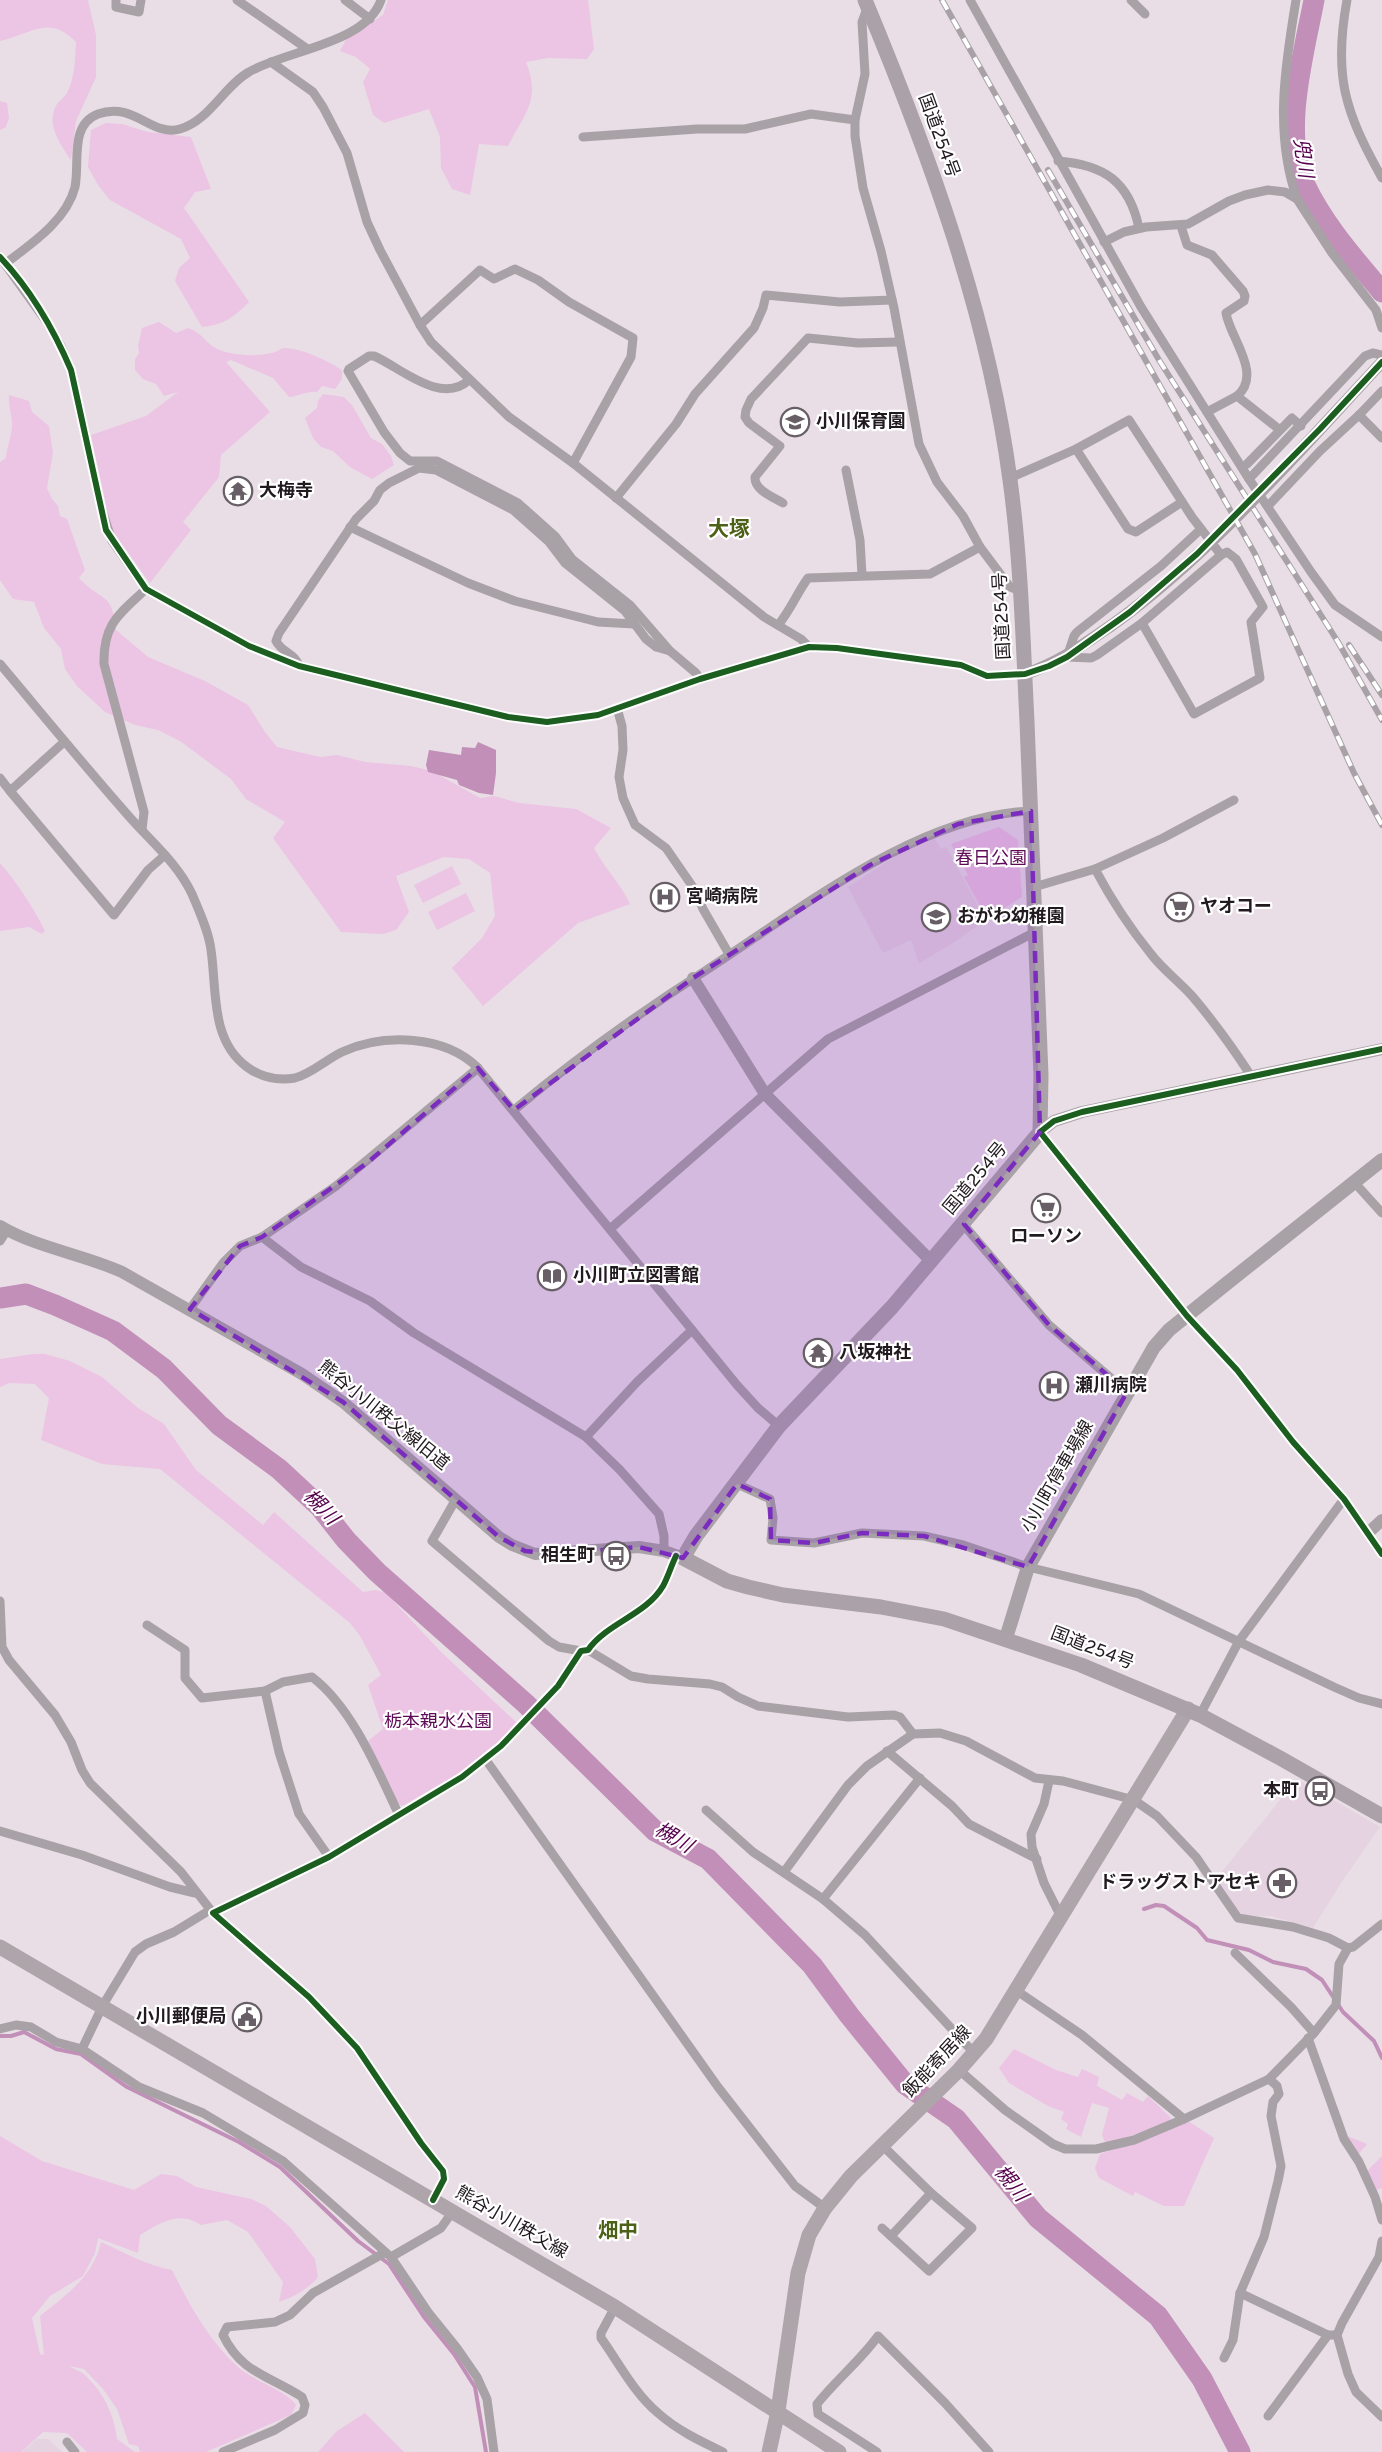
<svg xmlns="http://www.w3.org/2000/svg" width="1382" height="2452" font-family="Overpass,'Noto Sans JP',sans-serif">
<rect width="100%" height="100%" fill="#e9dee6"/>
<!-- built -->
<g fill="#e6d3e1">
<path d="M935,838L941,849L946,847L986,920L950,945L919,963L911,940L883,953L848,887L899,854Z"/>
<path d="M1297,1779L1380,1827L1341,1883L1313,1928L1271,1916L1248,1917L1240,1913L1216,1879Z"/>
<path d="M37,2439H48L62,2452H22Z"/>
</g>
<!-- green -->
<g fill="#ecc4e4">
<path d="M0,0H88L96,35V77L76,121L71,160C61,145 47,127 55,108C57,102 64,98 67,93C75,78 75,59 76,42C49,14 31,34 0,41Z"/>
<path d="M388,0H588L594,49L587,59L548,58L526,62C541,100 525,113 508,146L479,144L470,195L452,189L441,168L440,137L429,109L384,123L373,115L363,82L370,69L356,57L340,51L347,38L383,15Z"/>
<path d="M0,101L7,103L9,118L6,127L0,130Z"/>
<path d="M106,123L122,124L148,132L191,137L211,189L195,192L184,208L249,302C234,317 224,325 202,327L175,281L179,268L190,258L181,239L110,200L98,185L88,167L91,130Z"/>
<path d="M159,322L176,333L188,328C205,333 205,347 226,352C242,356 257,356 272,353C277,352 281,348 285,348C304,349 326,360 342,370V379L335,389L322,386L317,392C306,391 300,396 289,397L273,378L231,360L226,362L270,412L221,455L219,477L183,522L191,530L150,583L111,529L91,435L146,416L178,392L164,396L156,384L143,379L135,370V359L139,353L138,346L142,328Z"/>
<path d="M323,394L344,397L352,405L371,438L382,444L391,456L394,465L372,479L350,467L333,451L321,447L313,438L305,418L317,408L318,401Z"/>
<path d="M9,395L29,401L32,412L49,426L53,453L47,488L52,499L58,506L60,516L67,519L85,570L79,578C102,603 112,590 116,630L148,657L205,681L248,705L265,732L277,747L320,757L337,755L365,762L411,766L432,771L480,798L494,796L519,803L576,809L611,828L594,848C605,869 621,884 630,904L578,923L483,1006L452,968L482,938L495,916L490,873L469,859L444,857L396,876L409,912L396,930L383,934L341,932L273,838L285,822L246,799L231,779L180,741L158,730L135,725L105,712L77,686L65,669L61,649L44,628L34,602L13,599L0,580V462L6,458C7,446 12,436 12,424C12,414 8,406 9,395Z"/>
<path d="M999,827L1018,840L1022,897L987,919L964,877L968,875L951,844Z"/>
<path d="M0,863C18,884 33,907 45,931L42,934L29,927L0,931Z"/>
<path d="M452,866L461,884L423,903L414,885Z"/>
<path d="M466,893L475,911L437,930L428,912Z"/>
<path d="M33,1354H45L70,1361L102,1377L138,1408L164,1424L196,1470L263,1525L274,1512L363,1592L376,1590L386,1593L441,1652L517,1723L491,1750L468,1768L402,1806L397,1803L368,1741L383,1729L368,1685L381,1675L360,1636L350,1623L160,1469L102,1464L41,1440L49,1398L35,1384L9,1383L0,1387V1359Z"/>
<path d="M1014,2049L1056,2070L1078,2077L1082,2069L1099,2077L1097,2086L1122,2100L1127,2093L1143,2102L1148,2096L1171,2118L1167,2124L1106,2144L1102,2135L1109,2108L1092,2103L1081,2137L1066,2129L1068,2124L1061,2119L1064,2112L1048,2106L1009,2083L999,2068Z"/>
<path d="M1188,2121L1214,2138L1184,2206H1164L1135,2192L1133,2196L1099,2178L1095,2168L1100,2154L1131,2144Z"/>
<path d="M0,2136L42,2161L134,2190L161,2174L177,2176L196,2187L251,2199L266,2206L290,2227L315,2259L318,2277C307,2290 295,2296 279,2302L283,2282L248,2232L227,2220L201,2225C179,2210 160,2223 140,2235L138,2253L98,2238L95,2253L83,2276L50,2296L32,2318L40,2354L44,2355L40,2316C65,2296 94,2276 101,2242C124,2252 147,2266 172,2270C189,2304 209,2341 238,2367C252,2380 287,2391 296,2405L291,2415L206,2452H140L138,2446L129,2444L117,2409L103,2389L84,2369L69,2366C73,2369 81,2371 85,2375C104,2393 114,2414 117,2439L135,2452H87L67,2433L43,2432L21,2452H0Z"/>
<path d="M1347,2136L1367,2144L1358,2155L1349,2143Z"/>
<path d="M1382,2156V2188L1376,2190L1367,2171Z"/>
<path d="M365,2413L404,2452H318L337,2431Z"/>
</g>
<!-- water -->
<path fill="#c18fb8" d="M478,742L496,750V773L493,795L479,793L459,785L457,780L428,772L426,765L429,750L461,755L462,747L475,748Z"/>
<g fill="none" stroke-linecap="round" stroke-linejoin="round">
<!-- stream -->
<g stroke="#c18fb8" stroke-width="4">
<path d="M1144,1909L1156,1905L1164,1906L1197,1928L1207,1940L1249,1950L1273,1962L1306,1969L1322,1980L1343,2012L1374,2041L1382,2058"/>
<path d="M0,2036H11L24,2032L56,2049L81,2054L127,2087L239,2142L280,2167L358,2241L389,2264L424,2317L454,2354L475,2387L486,2452"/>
</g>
<!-- river -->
<g stroke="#c18fb8" stroke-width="21">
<path d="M1314,0C1304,53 1281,133 1305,185C1324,225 1354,258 1382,292"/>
<path d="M0,1298L26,1294L55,1305L113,1331L164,1369L219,1425L279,1469L320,1507L346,1540L377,1572L526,1704L655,1831L708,1859L812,1965L849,2015L905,2084L956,2119L1038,2218L1158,2316L1202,2379L1240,2452"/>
</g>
<!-- minor -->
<g stroke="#a8a2a6" stroke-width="9">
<path d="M116,0V7L139,12L141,0"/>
<path d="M237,0L306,48"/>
<path d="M345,0L370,19"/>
<path d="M970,0L1141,307L1249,479L1311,572L1335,605L1382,637"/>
<path d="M1131,0L1145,14"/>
<path d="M1296,0C1285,66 1274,134 1297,199"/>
<path d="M1347,0C1333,76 1345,112 1382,178"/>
<path d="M868,6L862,22L865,74L855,120V136L863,188L881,251L894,308L919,444L937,482L963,516L980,547L1010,587L1021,591"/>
<path d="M271,62L313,92L323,107L347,153L367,222L380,250L420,325L431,342L509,417L573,463L764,617L801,639L809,647"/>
<path d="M583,137L697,129H745L811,114L855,120"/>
<path d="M1058,161C1104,165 1129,181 1139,228"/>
<path d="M1181,226L1187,245L1212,255L1243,291L1245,296L1244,301L1226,313C1230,338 1263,374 1237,396"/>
<path d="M1104,242L1124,232L1146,227L1188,224L1229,201L1245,195L1268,190L1285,192L1297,199L1332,253L1376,310L1382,328"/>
<path d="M0,257L46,321L61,346L71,370L101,507L112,541L146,589L249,646L299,666L508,717L547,722L598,715L700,679L809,647L837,648L961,665L987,676L1025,674"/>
<path d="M6,263C31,244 67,220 75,187C80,163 69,125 98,114C134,101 151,137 180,129C209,121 224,86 249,72C286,50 366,44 381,0"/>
<path d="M420,325L480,270L494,279L515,269L538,280L569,302L633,338L631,357L573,463"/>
<path d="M469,380C441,406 400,367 374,356H369L349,369L348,371L384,432L400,453L410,461H437L518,503L555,536L572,559L630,605L670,651L696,673L700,679"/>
<path d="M1207,412L1237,396L1280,430"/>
<path d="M1359,415L1382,438"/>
<path d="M1076,449L1128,529L1136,532L1182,502"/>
<path d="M1247,464L1292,418L1301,426"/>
<path d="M846,470L860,540L862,575"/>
<path d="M1010,478L1076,449L1129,420L1192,517L1221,555L1227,552L1236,559L1263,607L1251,622L1260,678L1194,714L1142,623"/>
<path d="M1249,479L1365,356L1373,353L1382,355"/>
<path d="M616,498L676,424L695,394L754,328L763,308L766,295L840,302L892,300"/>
<path d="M783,503C773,497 754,490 755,477L780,446L749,423L745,417L746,410L751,399L808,338L858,343L899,342"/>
<path d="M1268,506L1320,451L1359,415L1382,391"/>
<path d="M350,527L468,583L515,601L598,622L634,624"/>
<path d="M1201,529L1161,566L1077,632L1074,636L1067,657L1091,658L1097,655L1142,623L1221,555"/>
<path d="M778,625C790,611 797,593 808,578L930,574L980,547"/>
<path d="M0,664C42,714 83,764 126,813C148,839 177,862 192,894C199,911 209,932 211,950C217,990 210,1040 247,1067C262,1078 277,1081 295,1078C311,1074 327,1059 342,1052C384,1033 445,1035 478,1068"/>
<path d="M299,666C295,653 282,653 276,641L279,633L356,519L374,501L380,490L389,483L419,468L436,470L513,510L549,542L565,563L625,611L646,639L656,647L670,651"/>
<path d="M617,708L622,726L623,750L619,777L623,798L635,825L666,848L695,890L703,909L729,954"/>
<path d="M0,778L10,791L64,742"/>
<path d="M10,791L114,915L148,870L165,855"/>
<path d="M142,830L144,812L104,664C103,624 119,614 146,589"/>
<path d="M1095,869C1111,899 1129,927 1151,954C1163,970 1180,982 1193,997C1214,1022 1233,1048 1251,1076"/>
<path d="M1034,887L1095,869L1163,838L1234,800"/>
<path d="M514,1110C574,1060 639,1013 705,971C798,911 917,815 1031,811"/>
<path d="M1040,1132L1187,1316L1237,1370L1293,1442L1344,1499L1382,1554"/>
<path d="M1354,1182L1382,1213"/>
<path d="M963,1224L1049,1325L1127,1392"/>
<path d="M610,1229L828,1039L1035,932"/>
<path d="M262,1237L301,1267L370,1301L414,1333L586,1437L620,1470L659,1514L664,1536V1551"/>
<path d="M0,1241L7,1230"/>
<path d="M190,1309L223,1263L240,1246L262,1237L336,1186L478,1068L737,1385L758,1408L779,1426"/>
<path d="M586,1437L637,1382L692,1330"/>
<path d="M737,1484L770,1499L773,1518L771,1540L814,1543L862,1533L924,1536L963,1545L1028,1567L1139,1594L1334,1687L1359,1698L1382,1704"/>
<path d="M456,1499L432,1541L549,1641L559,1647L581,1651"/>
<path d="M0,1601L2,1647L9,1660L55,1715L71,1742L82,1770L90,1783L181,1872L213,1913"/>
<path d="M147,1625L185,1650V1678L202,1698L265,1691L283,1682L312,1677C352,1707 378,1771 399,1815"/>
<path d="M588,1650L631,1676L648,1679L710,1684L722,1687L738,1697L758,1706L848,1717L894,1715L900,1717L913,1734"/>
<path d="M265,1691L279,1752L299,1814L329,1857"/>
<path d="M1200,1715L1239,1641L1344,1499"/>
<path d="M887,1751L952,1806L969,1824L1037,1859"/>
<path d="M486,1760L718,2087L795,2186L825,2208"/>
<path d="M1049,1781L1044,1804L1031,1834L1032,1847L1044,1883L1061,1917"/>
<path d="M706,1810L753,1852L823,1899L865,1935L975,2054"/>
<path d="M0,1831L82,1855L170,1887L195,1893"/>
<path d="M784,1872L848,1785L867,1766L913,1734L940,1733L966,1741L1035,1778L1063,1781L1134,1800L1157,1816L1196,1857L1238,1918L1293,1927L1329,1938L1348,1948"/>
<path d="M823,1899L920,1778"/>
<path d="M1235,1953L1291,2007L1314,2033"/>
<path d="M1017,1991L1082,2035L1184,2119"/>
<path d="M0,2029L16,2025L31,2027L56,2042L82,2049L139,2087L203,2113L283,2161L391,2257L428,2312L457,2348L477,2377L487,2399L494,2452"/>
<path d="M1308,2038L1344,2139L1359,2162L1375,2197L1382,2220"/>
<path d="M82,2049L103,2005L135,1952L146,1944L174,1932L210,1910"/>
<path d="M959,2070L1005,2110L1053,2144L1065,2149H1096L1134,2140L1184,2119L1269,2079L1314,2033L1336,2005L1339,1964L1348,1948L1353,1947L1382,1924"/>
<path d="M433,2200L444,2179L443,2171L421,2143L357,2048L309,1997L213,1913L329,1857L462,1777L501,1746L558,1686L581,1651L588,1650C607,1623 646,1615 663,1586C668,1577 671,1566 676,1556"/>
<path d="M882,2228L929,2271L972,2228L931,2193L883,2146"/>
<path d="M891,2236L931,2193"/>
<path d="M1382,2241L1379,2257L1342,2323L1337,2335L1348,2374L1356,2392L1382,2417"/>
<path d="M391,2257L441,2228L453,2211"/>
<path d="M1240,2293L1328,2335H1337"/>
<path d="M615,2307L601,2333V2338C619,2363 634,2393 658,2413C677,2430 700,2441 723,2452"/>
<path d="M1224,2358L1233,2340L1240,2293L1264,2237L1278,2181L1281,2166L1271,2116L1273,2102L1279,2094L1277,2086L1269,2079"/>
<path d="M1268,2416L1328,2335"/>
<path d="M67,2442L75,2452"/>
<path d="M223,2452L275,2430L303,2413L305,2405L302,2397C270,2376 241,2373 223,2335L227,2327L275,2322L290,2315L313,2293L384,2253"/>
<path d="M877,2452L818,2414L817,2404C836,2380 860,2361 878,2336L945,2403L989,2452"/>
</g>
<!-- tertiary -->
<g stroke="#a8a2a6" stroke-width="12">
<path d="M1025,674C1058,663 1083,645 1112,625C1211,554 1299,451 1382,362"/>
<path d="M693,978L765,1094L931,1261"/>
<path d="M1040,1132L1054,1121L1082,1112L1382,1049"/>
<path d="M0,1226C37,1248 82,1254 122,1272L302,1374L343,1402L499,1537L512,1545L535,1554L639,1547L664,1551L683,1558"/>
<path d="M1369,1532L1382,1520"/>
</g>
<!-- secondary -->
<path stroke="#a8a2a6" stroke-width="14" d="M1006,1638L1028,1567L1154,1347L1169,1330L1226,1284L1382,1160"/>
<!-- primary -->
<g stroke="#ada5aa" stroke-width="15">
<path d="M0,1947L615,2307L839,2452"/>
<path d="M769,2452L778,2411L798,2273L809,2235L825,2208L851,2176L959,2070L986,2039L1188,1709"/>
</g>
<!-- trunk -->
<path stroke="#aaa2a8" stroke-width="15" d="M865,0C929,154 988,314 1010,480C1021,560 1023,641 1027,722C1032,840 1036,957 1041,1075L1040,1132L892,1307L779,1426L696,1536L683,1558L727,1581L748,1587L783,1595L881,1607L944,1619L1081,1665L1200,1715L1280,1758L1382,1816"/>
<!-- rail casing -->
<g stroke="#a8a2a6" stroke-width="6">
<g id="rail">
<path d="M942,0L1255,554L1354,773L1382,825"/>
<path d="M1048,170L1159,360L1338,642L1382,720"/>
<path d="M1349,645L1382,695"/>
</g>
</g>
<!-- rail -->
<use href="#rail" stroke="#fff" stroke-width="4" stroke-dasharray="11" stroke-linecap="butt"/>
<!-- cycleway casing -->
<g stroke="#fff" stroke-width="10">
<g id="cycleway">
<path d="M0,257C30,289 54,330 71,370L106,530L146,589L249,646L299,666L508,717L547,722L598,715L700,679L809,647L837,648L961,665L987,676L1025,674L1049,666L1067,657L1130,612L1197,554L1320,429L1382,362"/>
<path d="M1382,1049L1082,1112L1054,1121L1040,1132L1187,1316L1237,1370L1293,1442L1344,1499L1382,1554"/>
<path d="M433,2200L444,2179L443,2171L421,2143L357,2048L309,1997L213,1913L329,1857L462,1777L501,1746L558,1686L581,1651L588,1650C607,1623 646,1615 663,1586C668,1577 671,1566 676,1556"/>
</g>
</g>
<!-- cycleway -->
<use href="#cycleway" stroke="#1b5e20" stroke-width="6"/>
</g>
<!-- marked area -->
<path fill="#7b2cbf" fill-opacity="0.2" stroke="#7b2cbf" stroke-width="4.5" stroke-dasharray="12 8" stroke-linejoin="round" d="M1031,811L1040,1132L964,1224L1049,1325L1127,1392L1028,1567L924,1536L862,1533L814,1543L771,1540L770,1499L737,1484L683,1558L639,1547L556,1554L525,1551L499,1537L343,1402L190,1309L240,1246L262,1237L367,1163L478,1068L514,1110L693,978L870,865L958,824Z"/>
<!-- icons -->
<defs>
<g id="school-ring" transform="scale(1.5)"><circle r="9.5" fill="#fff" stroke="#675f65" stroke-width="1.5"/><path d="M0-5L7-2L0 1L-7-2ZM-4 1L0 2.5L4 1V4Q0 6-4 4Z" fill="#675f65"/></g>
<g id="temple-ring" transform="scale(1.5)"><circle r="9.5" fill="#fff" stroke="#675f65" stroke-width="1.5"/><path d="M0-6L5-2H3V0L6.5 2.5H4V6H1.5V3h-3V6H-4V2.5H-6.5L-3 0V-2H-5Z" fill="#675f65"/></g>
<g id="hospital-ring" transform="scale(1.5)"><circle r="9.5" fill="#fff" stroke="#675f65" stroke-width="1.5"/><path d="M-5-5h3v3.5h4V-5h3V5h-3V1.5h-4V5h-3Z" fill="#675f65"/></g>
<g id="supermarket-ring" transform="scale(1.5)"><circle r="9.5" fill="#fff" stroke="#675f65" stroke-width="1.5"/><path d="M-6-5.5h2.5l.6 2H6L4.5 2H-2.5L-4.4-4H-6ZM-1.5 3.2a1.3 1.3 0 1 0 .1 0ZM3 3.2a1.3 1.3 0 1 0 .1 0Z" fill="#675f65"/></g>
<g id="library-ring" transform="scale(1.5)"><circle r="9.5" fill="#fff" stroke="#675f65" stroke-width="1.5"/><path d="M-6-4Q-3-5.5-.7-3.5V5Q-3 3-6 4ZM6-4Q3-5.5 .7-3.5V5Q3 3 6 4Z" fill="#675f65"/></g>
<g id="bus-ring" transform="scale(1.5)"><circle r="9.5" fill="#fff" stroke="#675f65" stroke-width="1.5"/><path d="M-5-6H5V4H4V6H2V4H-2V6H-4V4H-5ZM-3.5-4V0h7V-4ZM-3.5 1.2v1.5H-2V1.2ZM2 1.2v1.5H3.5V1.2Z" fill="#675f65"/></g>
<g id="pharmacy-ring" transform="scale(1.5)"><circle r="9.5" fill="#fff" stroke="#675f65" stroke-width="1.5"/><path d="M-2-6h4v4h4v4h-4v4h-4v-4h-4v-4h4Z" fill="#675f65"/></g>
<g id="civic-ring" transform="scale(1.5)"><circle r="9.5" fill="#fff" stroke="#675f65" stroke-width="1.5"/><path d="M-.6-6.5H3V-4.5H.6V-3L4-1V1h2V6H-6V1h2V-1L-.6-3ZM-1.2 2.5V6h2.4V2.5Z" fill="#675f65"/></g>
</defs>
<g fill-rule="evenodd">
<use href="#school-ring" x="795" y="422"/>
<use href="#temple-ring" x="238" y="491"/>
<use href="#hospital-ring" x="665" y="897"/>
<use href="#supermarket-ring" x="1179" y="907"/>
<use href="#school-ring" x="936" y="917"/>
<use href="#supermarket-ring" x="1046" y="1208"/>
<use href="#library-ring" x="552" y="1276"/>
<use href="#temple-ring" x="818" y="1353"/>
<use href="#hospital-ring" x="1054" y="1386"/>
<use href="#bus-ring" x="616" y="1556"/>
<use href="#bus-ring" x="1320" y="1791"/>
<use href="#pharmacy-ring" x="1282" y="1883"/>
<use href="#civic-ring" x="247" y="2017"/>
</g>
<g text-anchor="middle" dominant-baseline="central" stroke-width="4.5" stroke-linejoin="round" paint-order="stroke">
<!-- street labels -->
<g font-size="18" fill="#211a1f" stroke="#fff">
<text transform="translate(938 136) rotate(70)">国道254号</text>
<text transform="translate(1003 616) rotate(-93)">国道254号</text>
<text transform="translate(976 1179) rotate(-50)">国道254号</text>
<text transform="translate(383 1416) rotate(39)">熊谷小川秩父線旧道</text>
<text transform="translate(1058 1477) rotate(-60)">小川町停車場線</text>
<text transform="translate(1092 1649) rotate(21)">国道254号</text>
<text transform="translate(938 2062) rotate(-47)">飯能寄居線</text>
<text transform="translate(511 2223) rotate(30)">熊谷小川秩父線</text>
</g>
<!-- poi labels -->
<g font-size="18" font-weight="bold" fill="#211a1f" stroke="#fff" text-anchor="start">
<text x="816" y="422">小川保育園</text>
<text x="259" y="491">大梅寺</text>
<text x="686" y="897">宮崎病院</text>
<text x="1200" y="907">ヤオコー</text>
<text x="957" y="917">おがわ幼稚園</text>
<text x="1046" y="1237" text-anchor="middle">ローソン</text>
<text x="573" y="1276">小川町立図書館</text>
<text x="839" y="1353">八坂神社</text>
<text x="1075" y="1386">瀬川病院</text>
<text x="595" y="1556" text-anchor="end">相生町</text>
<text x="1299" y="1791" text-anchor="end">本町</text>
<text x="1261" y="1883" text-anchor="end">ドラッグストアセキ</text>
<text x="226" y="2017" text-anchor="end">小川郵便局</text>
</g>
<!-- park labels -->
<g font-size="18" fill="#5f0a56" stroke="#fff">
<text x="991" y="859">春日公園</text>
<text x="438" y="1722">栃本親水公園</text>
</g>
<!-- water labels -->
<g font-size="20" font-style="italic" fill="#56004e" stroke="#fff">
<text transform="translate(1302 158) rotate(82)">兜川</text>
<text transform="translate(320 1508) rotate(46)">槻川</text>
<text transform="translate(673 1839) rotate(30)">槻川</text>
<text transform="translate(1010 2184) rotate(51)">槻川</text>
</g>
<!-- neighbourhood labels -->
<g font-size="20" font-weight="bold" fill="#4d6017" stroke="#fff">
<text x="618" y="2232">畑中</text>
</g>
<!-- quarter labels -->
<g font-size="21" font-weight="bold" fill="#4d6017" stroke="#fff">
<text x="729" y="530">大塚</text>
</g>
</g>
</svg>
